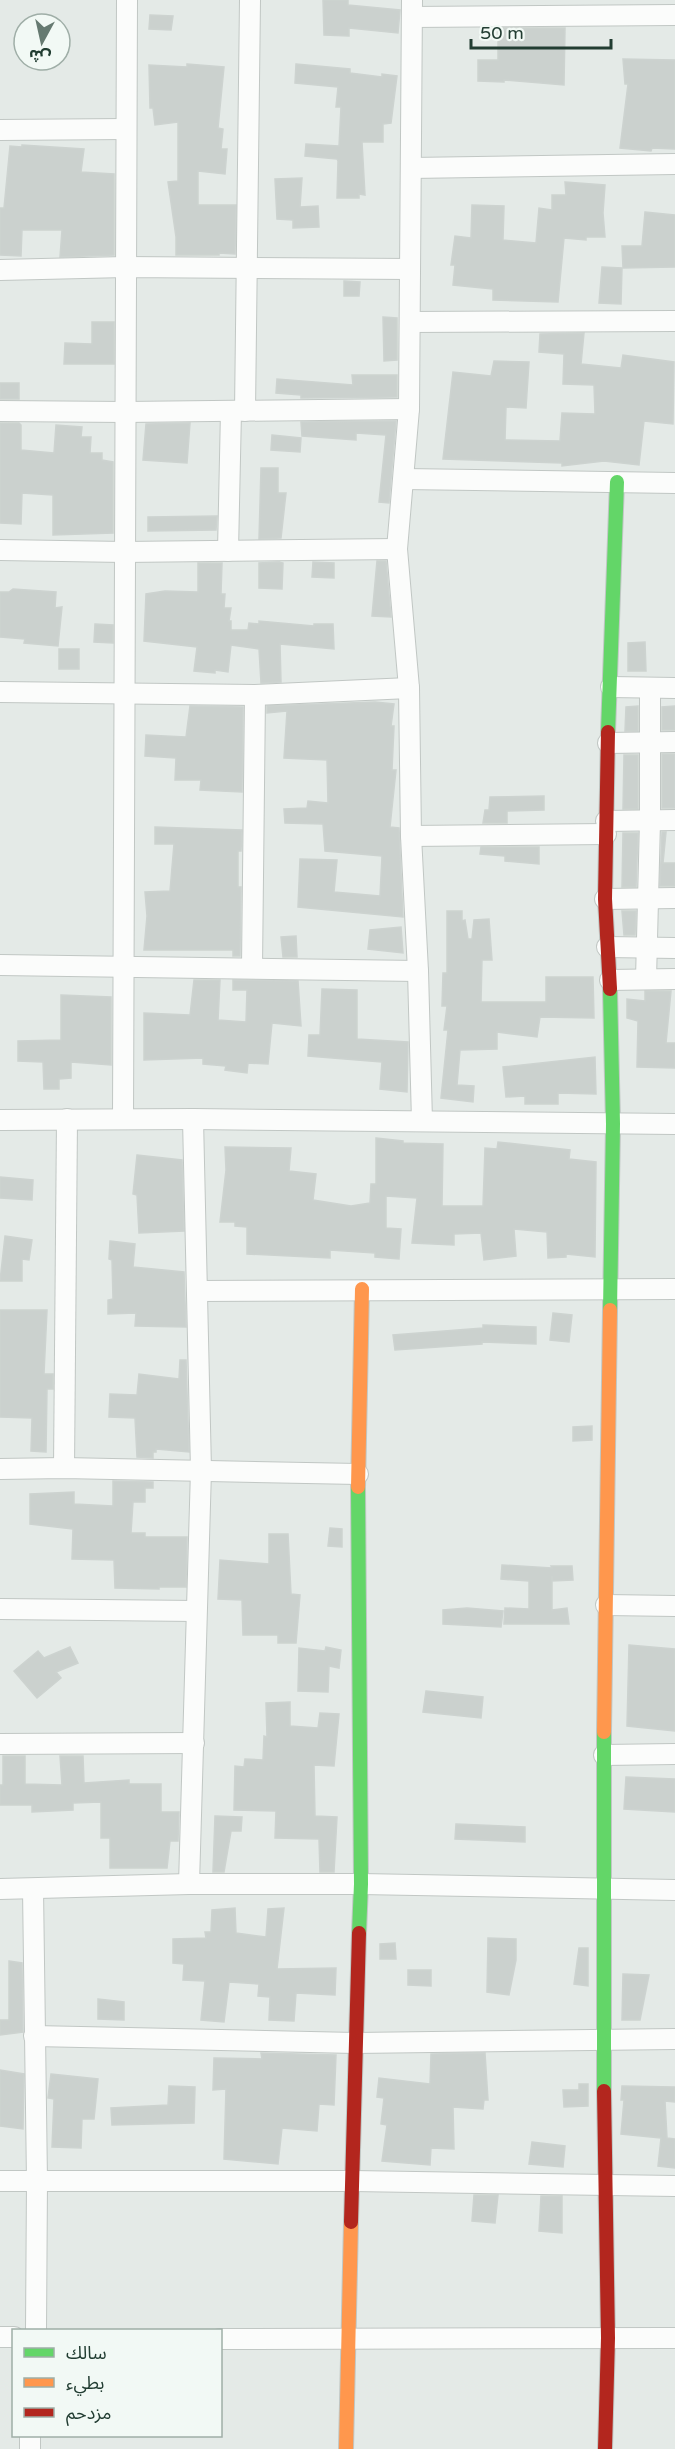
<svg xmlns="http://www.w3.org/2000/svg" width="675" height="2449" font-family="'Varela Round','Noto Sans Arabic',sans-serif">
<rect width="100%" height="100%" fill="#e4eae7"/>
<!-- building -->
<g fill="#cbd1ce" stroke="#cdd3d0" stroke-width="1.5">
<path d="M323,0H348V5L400,10L398,33L349,28V36L324,35Z"/>
<path d="M150,15L173,16L171,30L149,29Z"/>
<path d="M498,28H565L564,85L504,80V82L478,81V60H498Z"/>
<path d="M623,59L675,60V149L652,148L651,151L620,148L628,84H625Z"/>
<path d="M187,64L224,67L218,128L223,129L221,149H227L225,174L198,171V205H236L235,254L219,253V255H176V237L168,182L178,181V122L155,125L153,108H150L149,65L187,67Z"/>
<path d="M296,64L350,69V73L382,77V74L397,76L391,123L383,124V142H362L365,195L359,194V198H337L338,161L337,159L305,156L306,144L339,146L341,107H336L338,87L295,83Z"/>
<path d="M22,145L84,149L81,172L114,174V255L60,257L62,230H22L21,256L0,255V208H4L10,146L22,147Z"/>
<path d="M302,178L300,207L318,206L319,227L293,228V220L277,219L275,179Z"/>
<path d="M565,182L605,185L603,213L605,237H586V240L564,238L558,302L493,300V289L453,285L455,265H451L455,236L471,238L472,205L504,206L503,240L536,243L539,208L552,210V195H566Z"/>
<path d="M645,212L675,215V267L623,268L622,246H642Z"/>
<path d="M602,267L622,268L621,304L599,303Z"/>
<path d="M344,281L360,282L359,296H344Z"/>
<path d="M383,317L397,318V360L384,361Z"/>
<path d="M92,322H114V364H64L65,343L92,344Z"/>
<path d="M584,333L581,364L621,368L623,355L674,362L673,424L644,421L639,465L604,461L562,466V463L443,459L453,372L491,376L494,361L529,362L526,408L506,407L505,440L560,441L562,413L595,414L594,385L563,384L564,354L539,352L540,334Z"/>
<path d="M352,375H397V397L301,398V395L276,393L277,379L353,385Z"/>
<rect x="0" y="383" width="19" height="16"/>
<path d="M396,421L389,503L379,502L386,435L356,433V440L302,436L301,422Z"/>
<path d="M0,423H19L21,425V450L54,453L56,425L82,427L81,437H91L90,453H102V460L113,462V533L53,535V495L22,493L21,524L0,523Z"/>
<path d="M190,423L187,463L143,460L146,424Z"/>
<path d="M272,435L301,438L300,452L271,450Z"/>
<path d="M261,468H278V493H286L281,538L259,539Z"/>
<path d="M217,516L216,530L148,531V517Z"/>
<path d="M377,561H386L391,617L372,616Z"/>
<path d="M279,562L283,563L282,589L259,588V563Z"/>
<path d="M313,562L334,563V578L312,577Z"/>
<path d="M198,563H222L221,594H225L224,608H231L229,621H231V630H248L249,623L259,624V621L314,626V624H333L334,649L280,644L281,682L261,683L259,649L231,645L228,672L215,670V673L194,671L197,647L144,641L146,594L165,591L198,592Z"/>
<path d="M13,589L56,592L55,608L62,607L58,646L24,643L25,639L0,637V592H9Z"/>
<path d="M95,624L113,625V643L94,642Z"/>
<path d="M645,642L646,671H628V643Z"/>
<rect x="59" y="649" width="20" height="20"/>
<path d="M375,702L394,704L391,726H394L392,770H396L390,827L399,828L403,917L298,907L300,859L337,860L334,892L380,896L382,856L325,851L323,824L285,823L284,809L307,808L308,801L328,803L327,760L284,758L287,711L267,713V706Z"/>
<path d="M190,706L243,707L242,792L200,790L201,780H175L176,758L145,756L146,735L186,737Z"/>
<path d="M638,706V731H625L626,707Z"/>
<path d="M675,706V730H662V707Z"/>
<rect x="662" y="754" width="13" height="54"/>
<path d="M624,755H638V809H623Z"/>
<path d="M544,796V810L507,811V823H483L485,810H489L490,797Z"/>
<path d="M155,827L242,830L241,851H238V887H241L240,956H233V950H144L147,916L145,892L170,891L174,844H155Z"/>
<path d="M662,832H666L663,863H675V886H660Z"/>
<path d="M623,833H638L636,887H622Z"/>
<path d="M481,847H539V864L505,861V856L480,854Z"/>
<path d="M447,911H462V921L465,920L468,939H472L474,920L489,919L492,960H482L481,1002H546V977H593L594,1018L540,1017L537,1037L497,1032V1049L460,1050L457,1085L474,1086L473,1102L441,1098L448,1030H444L447,1006H442L443,973H447Z"/>
<path d="M622,911H636L635,935H624Z"/>
<path d="M401,927L403,953L368,949L370,930Z"/>
<path d="M296,936L297,957H283L281,937Z"/>
<path d="M194,980H220L218,1020L246,1022L247,990H233V980L298,981L301,1026L272,1023L268,1064L248,1063L247,1073L225,1070L226,1066L203,1064V1058L144,1060V1013L190,1015Z"/>
<path d="M322,989L357,990V1039L408,1042L407,1092L380,1089L382,1062L308,1056L309,1035H320Z"/>
<path d="M645,991H671L666,1043H675V1068L637,1067L638,1021L627,1018V999L645,1001Z"/>
<path d="M61,995L111,997V1065L71,1062V1078L59,1079V1089H44L43,1062L18,1061V1041L61,1040Z"/>
<path d="M595,1057L596,1094L558,1093V1104H525V1096L506,1097L503,1067Z"/>
<path d="M376,1138L403,1141V1143L443,1144L442,1206H483L485,1148L497,1149L498,1142L570,1150L569,1159L596,1162L595,1257L566,1254V1257L548,1258L547,1232L514,1229L516,1256L484,1260L481,1233L454,1234V1245L412,1243L417,1198L386,1196V1228L401,1229L399,1259L375,1257V1253L330,1250V1258L247,1254V1227L235,1226V1222H220L226,1170L225,1147L291,1148L289,1171L316,1174L313,1200L351,1206L370,1203L371,1184H376Z"/>
<path d="M137,1155L182,1160L184,1231L139,1233L137,1195L133,1194Z"/>
<path d="M0,1177L33,1180L32,1200L0,1198Z"/>
<path d="M5,1236L32,1240L29,1260L22,1259V1281H0Z"/>
<path d="M110,1241L135,1244L133,1267L184,1272L186,1327L135,1326L136,1313L108,1314V1300L113,1299L112,1260L109,1259Z"/>
<path d="M0,1310H47L44,1374H53V1389H47L46,1452L31,1451L32,1418L0,1417Z"/>
<path d="M553,1313L572,1315L569,1342L550,1340Z"/>
<path d="M483,1325L536,1327V1344L482,1342V1344L395,1350L393,1335L483,1328Z"/>
<path d="M180,1360H186L189,1452L156,1449V1452H153V1458L137,1457L135,1418L109,1417L110,1394L137,1395L139,1374L179,1379Z"/>
<path d="M592,1426V1440L573,1441V1427Z"/>
<path d="M113,1481L153,1482V1488H145V1502H133L131,1533H145V1537H187L186,1587H159V1589L115,1588L114,1560L72,1559L73,1529L30,1524V1494L74,1492V1504L113,1506Z"/>
<path d="M330,1528L342,1529V1547L328,1546Z"/>
<path d="M269,1534H288L291,1594L300,1595L296,1643H278V1635H243L242,1600L218,1599L220,1560L269,1564Z"/>
<path d="M502,1565L552,1568L551,1566H572L573,1580L552,1581V1576V1610L567,1608L569,1624H504L505,1608L529,1609V1581L501,1579Z"/>
<path d="M467,1608L503,1611L501,1627L443,1624V1610Z"/>
<path d="M629,1645L675,1649V1731L627,1726Z"/>
<path d="M70,1647L78,1663L56,1672L61,1678L37,1698L14,1671L38,1651L44,1658Z"/>
<path d="M326,1647L341,1650L339,1668L329,1666L328,1692L298,1691L299,1648L325,1651Z"/>
<path d="M426,1691L483,1697L481,1718L423,1712Z"/>
<path d="M290,1702V1726L318,1728L320,1713L339,1714L334,1766L314,1765L315,1816L337,1817L334,1872H320L319,1839L275,1838L276,1811L234,1810L235,1766L244,1767L245,1759L263,1760L264,1736L267,1737L266,1703Z"/>
<path d="M3,1756H25V1784L62,1785L60,1756H83L84,1783L129,1780V1784H161V1812H179L178,1841H170L167,1868H110V1838H101V1802L73,1803V1810L32,1812V1805H0V1785H3Z"/>
<path d="M626,1777L675,1779V1812L624,1809Z"/>
<path d="M215,1816L242,1817L241,1831H231L224,1872H213Z"/>
<path d="M456,1824L525,1827V1842L455,1839Z"/>
<path d="M235,1908L236,1933L266,1937L268,1909L284,1908L277,1969L336,1968L335,1995L296,1993L294,2021L269,2020L270,1997L258,1996L259,1984L229,1982L224,2022L201,2020L205,1981L183,1980L184,1964L173,1963V1939L206,1938L205,1932H211L212,1910Z"/>
<path d="M488,1938L516,1939V1960L509,1995L487,1992Z"/>
<path d="M395,1943L396,1959H380V1944Z"/>
<path d="M579,1948H588V1986L574,1984Z"/>
<path d="M9,1961L22,1963L23,2032L0,2035V2020H9Z"/>
<path d="M408,1970H431V1986L408,1985Z"/>
<path d="M623,1974L649,1975L640,2020H622Z"/>
<path d="M98,1999L124,2002V2020L98,2019Z"/>
<path d="M261,2053L336,2055L334,2105L319,2104L317,2131L282,2128L278,2164L224,2159L226,2089L213,2090L214,2058L262,2059Z"/>
<path d="M485,2053L488,2100H484L483,2109L453,2107L454,2149L431,2148L430,2165L382,2161L387,2125L381,2124L384,2098L377,2097L379,2078L430,2084L431,2054Z"/>
<path d="M0,2070L24,2074L23,2129L0,2126Z"/>
<path d="M51,2074L98,2079L94,2119H82L81,2148L52,2147L54,2099L48,2098Z"/>
<path d="M579,2084H588V2106L564,2107L563,2090H579Z"/>
<path d="M169,2086L195,2087L194,2123L112,2125L111,2108L168,2105Z"/>
<path d="M622,2086L675,2087V2102L665,2101L667,2138L675,2139V2168L658,2166L661,2138L621,2134L624,2100H621Z"/>
<path d="M532,2142L565,2146L563,2167L529,2164Z"/>
<path d="M474,2195H498L495,2223L472,2221Z"/>
<path d="M541,2196H562V2233L539,2231Z"/>
</g>
<g fill="none" stroke-linecap="round" stroke-linejoin="round">
<!-- street casing -->
<g stroke="#c1c7c4" stroke-width="22">
<g id="street">
<path d="M412,0L409,409L397,549L409,688L411,836L418,971L422,1121"/>
<path d="M412,17L675,15"/>
<path d="M0,130L125,129"/>
<path d="M411,168L675,164"/>
<path d="M0,270L125,267L410,269"/>
<path d="M410,322L675,321"/>
<path d="M0,411L125,412L409,409"/>
<path d="M245,411L250,0"/>
<path d="M404,479L675,483"/>
<path d="M0,550L124,552L397,549"/>
<path d="M228,551L231,411"/>
<path d="M611,687L675,688"/>
<path d="M0,692L255,695L409,688"/>
<path d="M608,743L675,742"/>
<path d="M606,821L675,820"/>
<path d="M411,836L606,834"/>
<path d="M605,899L675,898"/>
<path d="M607,947L675,948"/>
<path d="M0,965L418,971"/>
<path d="M252,967L255,695"/>
<path d="M646,979L650,821V689"/>
<path d="M610,980L675,979"/>
<path d="M123,1119L127,0"/>
<path d="M0,1120L193,1119L675,1124"/>
<path d="M197,1291L675,1289"/>
<path d="M64,1468L67,1119"/>
<path d="M0,1469L64,1468L358,1474"/>
<path d="M606,1605L675,1606"/>
<path d="M0,1609L196,1611"/>
<path d="M0,1744L194,1743"/>
<path d="M604,1755L675,1754"/>
<path d="M189,1884L201,1470L193,1119"/>
<path d="M0,1889L189,1884H361L675,1890"/>
<path d="M33,1889L37,2181L36,2330"/>
<path d="M34,2036L355,2043L675,2039"/>
<path d="M0,2181H353L675,2186"/>
<path d="M0,2337H14"/>
<path d="M220,2339L675,2338"/>
<path d="M30,2449V2436"/>
</g>
</g>
<!-- fast casing -->
<g stroke="#c0c7c4" stroke-width="16">
<g id="fast">
<path d="M608,732L617,482"/>
<path d="M610,989L613,1124L610,1310"/>
<path d="M358,1487L361,1884L359,1933"/>
<path d="M604,2091V1732"/>
</g>
</g>
<!-- slow casing -->
<g stroke="#c0c7c4" stroke-width="16">
<g id="slow">
<path d="M358,1487L362,1289"/>
<path d="M604,1732L610,1310"/>
<path d="M346,2449L351,2222"/>
</g>
</g>
<!-- jam casing -->
<g stroke="#c0c7c4" stroke-width="16">
<g id="jam">
<path d="M608,732L605,899L610,989"/>
<path d="M604,2091L608,2338L605,2449"/>
<path d="M351,2222L359,1933"/>
</g>
</g>
<!-- street -->
<use href="#street" stroke="#fbfcfb" stroke-width="20"/>
<!-- fast -->
<use href="#fast" stroke="#63d668" stroke-width="14"/>
<!-- slow -->
<use href="#slow" stroke="#ff974d" stroke-width="14"/>
<!-- jam -->
<use href="#jam" stroke="#b3261e" stroke-width="14"/>
</g>
<!-- legend -->
<rect x="12" y="2329" width="210" height="108" fill="#f2f9f5" stroke="#9faea7" stroke-width="1.5"/>
<rect x="24" y="2348" width="30" height="9" fill="#63d668" stroke="#9faea7" stroke-width="1.5"/>
<text x="66" y="2359" font-size="18" fill="#223d32">سالك</text>
<rect x="24" y="2378" width="30" height="9" fill="#ff974d" stroke="#9faea7" stroke-width="1.5"/>
<text x="66" y="2389" font-size="18" fill="#223d32">بطيء</text>
<rect x="24" y="2408" width="30" height="9" fill="#b3261e" stroke="#9faea7" stroke-width="1.5"/>
<text x="66" y="2419" font-size="18" fill="#223d32">مزدحم</text>
<!-- north arrow -->
<g transform="translate(42 42) rotate(188)"><circle r="28" fill="#f2f9f5" stroke="#9faea7" stroke-width="1.5"/>
<path d="M0-4.5L10 22L0 15L-10 22Z" fill="#667a71"/>
<text y="-9" font-size="16" font-weight="bold" text-anchor="middle" fill="#223d32">ش</text>
</g>
<!-- scale -->
<path d="M471 39v9h140v-9" fill="none" stroke="#223d32" stroke-width="3"/>
<text x="480" y="39" font-size="18" fill="#223d32" stroke="#f2f9f5" stroke-width="4.5" paint-order="stroke">50 m</text>
</svg>
